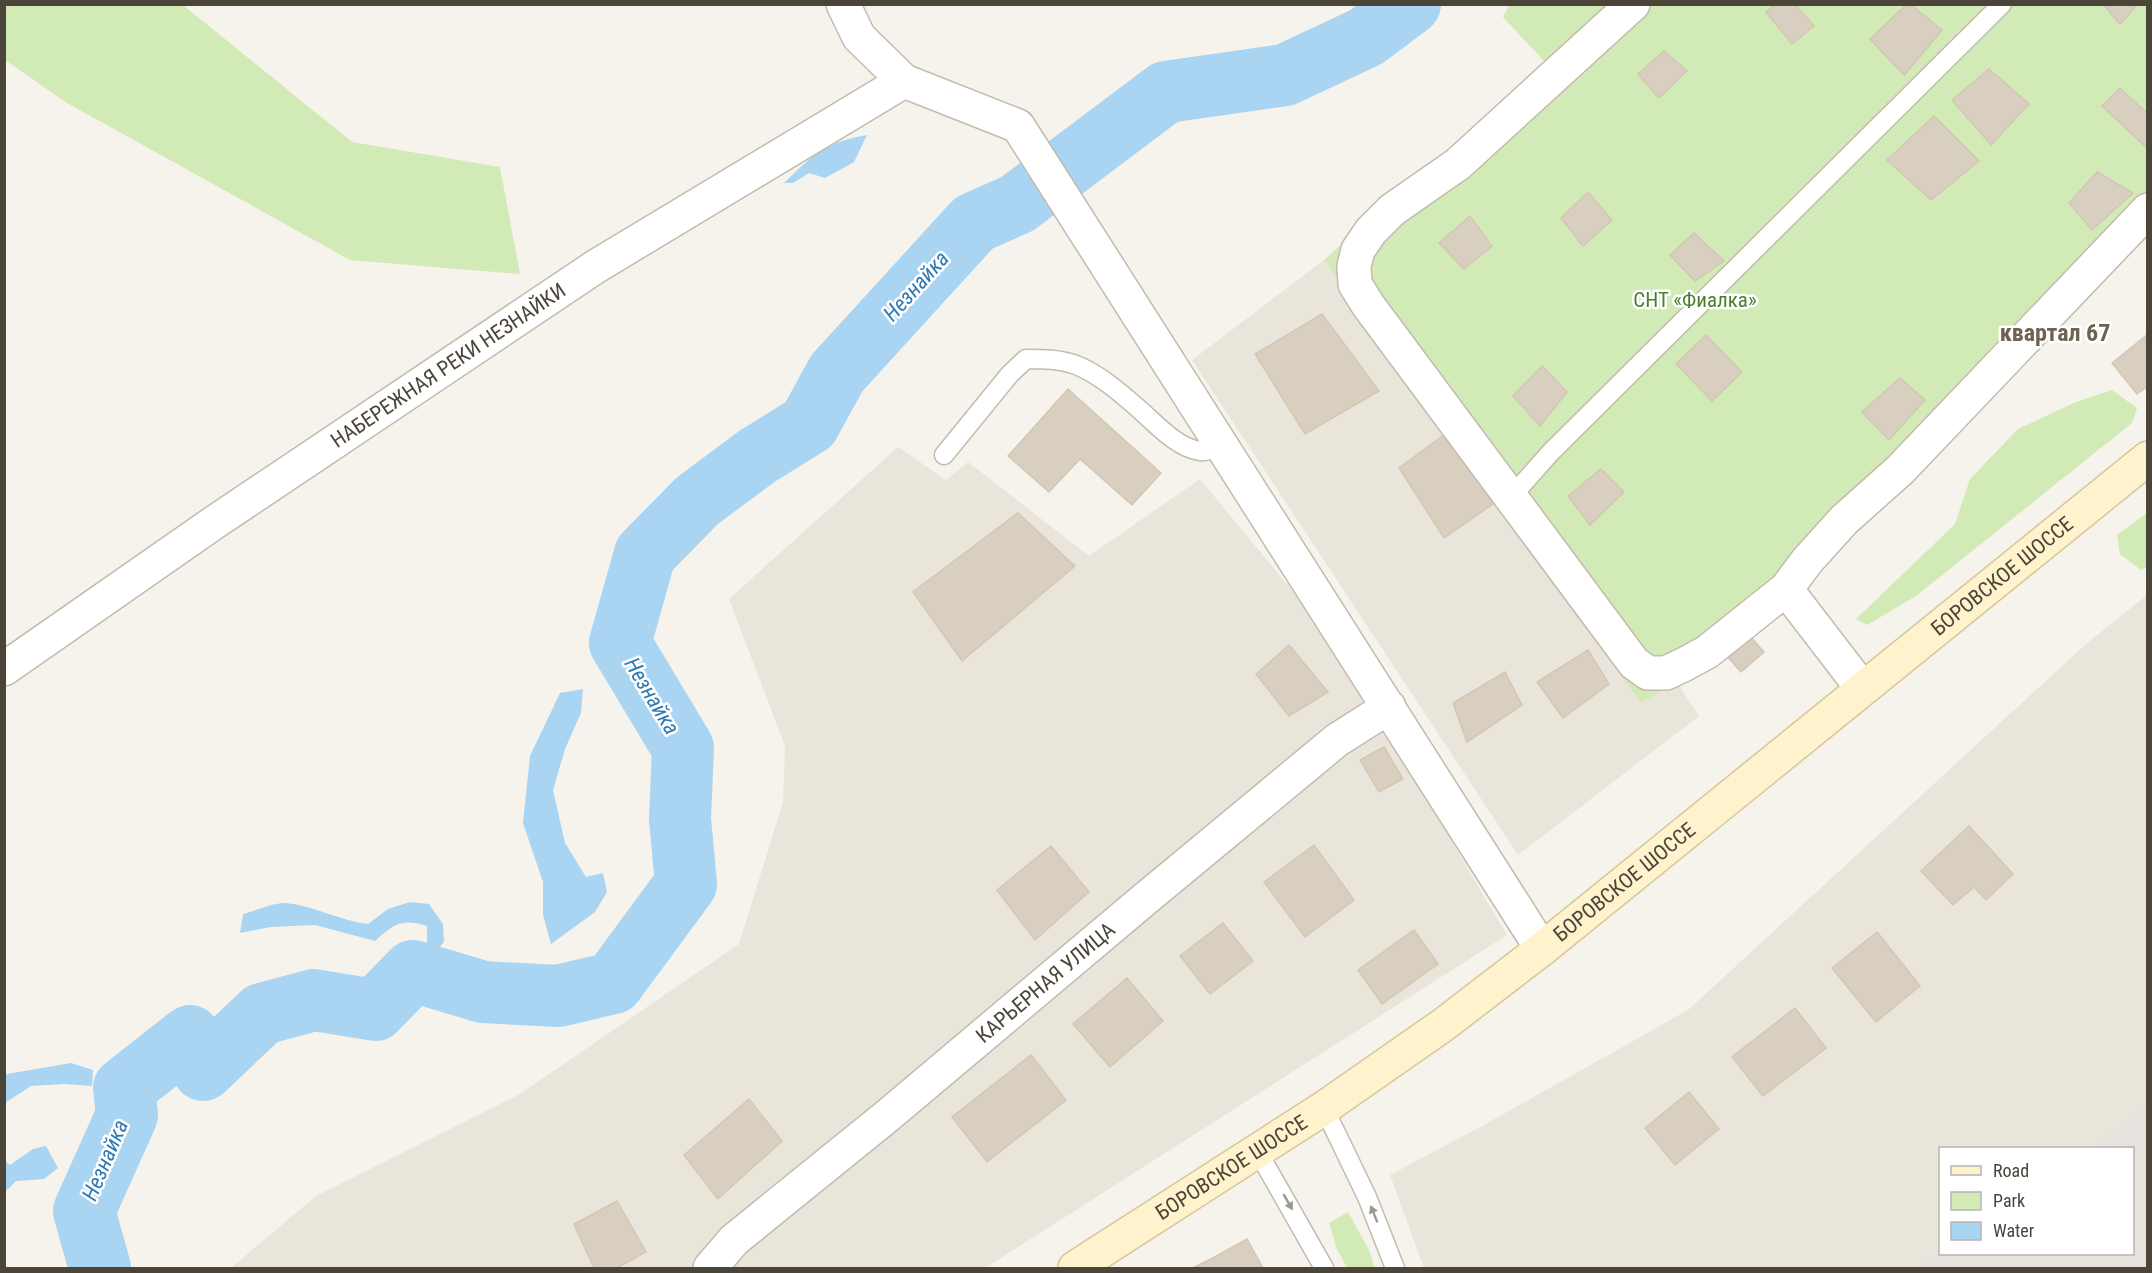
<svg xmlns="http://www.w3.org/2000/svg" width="2152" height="1273" font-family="'Roboto Condensed',sans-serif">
<rect width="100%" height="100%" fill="#f6f3ec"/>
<!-- residential -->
<g fill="#eae5da">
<path d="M1324,260L1641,702L1676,681L1699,716L1518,855L1192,360Z"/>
<path d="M898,447L946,480L968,462L1089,556L1200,479L1333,640L1507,935L985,1268H231L316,1196L520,1094L739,944L783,802L785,746L729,599Z"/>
<path d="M2147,595V1105L2090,1148H1940V1252L1912,1268H1424L1390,1175L1484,1125L1688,1010L2086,644Z"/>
</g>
<!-- industrial -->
<path fill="#e6e2dd" d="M2147,1105V1268H1912L1940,1252V1254H2132V1148H2090Z"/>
<!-- green -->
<g fill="#d2eab5">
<path d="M5,4L183,5L352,142L500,167L520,274L350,260L67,103L5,60Z"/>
<path d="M1509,5H2147V233L1692,672L1641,703L1324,260L1545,62L1503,17Z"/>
<path d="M2112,390L2137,408L2132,423L1916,596L1867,625L1856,619L1955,524L1970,479L2018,429L2076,402Z"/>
<path d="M2147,513V567L2141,570L2120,554L2117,535Z"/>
<path d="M1348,1212L1369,1250L1375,1268H1347L1337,1249L1329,1223Z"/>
</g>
<!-- water -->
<g fill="#a9d4f2">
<path d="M867,135L854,162L825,178L809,173L793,183H784C813,155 826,142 867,135Z"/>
<path d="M583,689L581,713L565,749L553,790L565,843L586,877L603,873L607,892L595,912L551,944L543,915V882L523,823L530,756L560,693Z"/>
<path d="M410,902L429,904L443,924L444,942L431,957L415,963L409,958L427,943V926C401,918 394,924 375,941L315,925L271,927L240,933L243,914C255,911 272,903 285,903C313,905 340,921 368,924L388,909Z"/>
<path d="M71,1063L93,1070L92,1086L64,1084L31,1086L5,1103V1076L7,1074Z"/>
<path d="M46,1146L58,1168L44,1179L16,1181L5,1192V1161L10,1165L33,1149Z"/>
</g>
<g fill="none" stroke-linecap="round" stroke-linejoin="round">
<!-- river -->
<path stroke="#a9d4f2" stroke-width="62" d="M100,1268L84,1211L127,1115L124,1088L190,1036L203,1070L262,1014L314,1000L375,1010L413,971L483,992L558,996L613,983L686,884L680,819L683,748L620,643L645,554L697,501L756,457L809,424L837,373L974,223L1017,204L1166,92L1285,75L1366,37L1410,4"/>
</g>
<!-- building -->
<g fill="#d8cfc1" stroke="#d3c7b4" stroke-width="1.5">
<path d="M1776,4H1795L1814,26L1792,44L1766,12Z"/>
<path d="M1907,4H1910L1942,30L1904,75L1870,39Z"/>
<path d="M2103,4H2138L2120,24Z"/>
<path d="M1664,51L1687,71L1659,98L1638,74Z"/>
<path d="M1989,69L2029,104L1991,145L1952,100Z"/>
<path d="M2120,88L2148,114L2147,148L2102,106Z"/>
<path d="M1934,116L1979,161L1931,200L1887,160Z"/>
<path d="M2097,172L2133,193L2092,230L2069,203Z"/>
<path d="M1588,192L1612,220L1583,246L1561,218Z"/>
<path d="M1470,216L1492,246L1464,269L1439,243Z"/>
<path d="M1694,233L1724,261L1695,281L1670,255Z"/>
<path d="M1322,314L1379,391L1305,434L1255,354Z"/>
<path d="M2148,334V386L2137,394L2112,363Z"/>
<path d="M1706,335L1742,372L1712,401L1676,364Z"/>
<path d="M1542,366L1567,392L1540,426L1513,396Z"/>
<path d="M1900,378L1925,400L1889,440L1862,412Z"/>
<path d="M1068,389L1161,473L1132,505L1080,459L1049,492L1008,456Z"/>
<path d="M1448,432L1497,501L1444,538L1399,468Z"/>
<path d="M1601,469L1624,492L1590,525L1568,496Z"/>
<path d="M1018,513L1075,566L962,661L913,592Z"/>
<path d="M1748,634L1764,652L1741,672L1725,654Z"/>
<path d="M1289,645L1328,692L1289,716L1256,674Z"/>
<path d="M1588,650L1609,684L1563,718L1537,682Z"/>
<path d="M1505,672L1522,705L1467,742L1453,703Z"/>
<path d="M1384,747L1403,779L1379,792L1360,760Z"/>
<path d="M1969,826L2013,874L1986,900L1974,887L1953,905L1921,871Z"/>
<path d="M1314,845L1354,900L1305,937L1264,882Z"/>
<path d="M1051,846L1089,892L1035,940L997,890Z"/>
<path d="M1223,923L1253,961L1210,994L1180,956Z"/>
<path d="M1414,930L1438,964L1382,1004L1358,970Z"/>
<path d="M1877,932L1920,986L1876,1022L1832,968Z"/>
<path d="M1127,978L1163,1021L1110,1067L1073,1024Z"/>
<path d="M1795,1008L1826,1048L1763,1096L1732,1057Z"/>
<path d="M1031,1055L1066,1100L987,1162L952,1117Z"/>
<path d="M1689,1092L1719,1129L1675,1165L1645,1128Z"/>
<path d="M749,1099L782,1141L718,1199L684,1155Z"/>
<path d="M617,1201L646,1252L617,1268H594L574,1224Z"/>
<path d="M1247,1239L1263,1268H1193L1211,1259Z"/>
</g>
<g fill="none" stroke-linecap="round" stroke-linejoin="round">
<!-- service casing -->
<g stroke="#c2bbae" stroke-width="21">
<g id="service">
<path d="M944,455L1010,374L1026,359C1043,359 1060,359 1076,365C1099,374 1122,394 1140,410C1156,424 1177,448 1200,451C1208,452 1214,448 1221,444"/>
<path d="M1511,497L1551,452L2002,4"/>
<path d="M1324,1108L1367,1197L1395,1268"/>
<path d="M1258,1152L1324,1268"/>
</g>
</g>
<!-- minor casing -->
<g stroke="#c2bbae" stroke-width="36">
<g id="minor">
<path d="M843,4L859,37L904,81L1018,126L1542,949"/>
<path d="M1633,4L1458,164L1392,210L1371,231L1358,250L1354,266L1355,284L1368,305L1634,663L1648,673H1666L1685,664L1707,652L1786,589L1807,561L1844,520L1900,470L2148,210"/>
<path d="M1786,589L1862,688"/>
<path id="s1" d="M4,669L212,524L595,267L904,81"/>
<path id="s2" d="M710,1268L734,1240L886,1117L1145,899L1337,740L1389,707"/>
</g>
</g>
<!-- secondary casing -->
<g stroke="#d6c79b" stroke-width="36">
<g id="secondary">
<path id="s3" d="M1075,1268L1324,1108L1443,1025L1542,949L2148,458"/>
</g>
</g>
<!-- service -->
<use href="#service" stroke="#fff" stroke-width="18"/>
<!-- minor -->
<use href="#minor" stroke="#fff" stroke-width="33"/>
<!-- secondary -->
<use href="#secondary" stroke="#fff3cd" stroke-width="33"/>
</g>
<!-- one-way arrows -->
<defs><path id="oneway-solid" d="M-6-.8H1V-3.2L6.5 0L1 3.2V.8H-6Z" transform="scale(1.5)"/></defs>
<g fill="#9c9892">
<use href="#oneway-solid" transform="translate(1288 1202) rotate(60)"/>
<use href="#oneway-solid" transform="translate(1374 1214) rotate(-112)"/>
</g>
<g text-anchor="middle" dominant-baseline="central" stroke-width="5" stroke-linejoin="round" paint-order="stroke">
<!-- park labels -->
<g font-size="21" fill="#4a7f2a" stroke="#fff">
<text x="1695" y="300">СНТ «Фиалка»</text>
</g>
<!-- street labels -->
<g font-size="21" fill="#4b4439" stroke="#fff">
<text stroke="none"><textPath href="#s1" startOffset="538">НАБЕРЕЖНАЯ РЕКИ НЕЗНАЙКИ</textPath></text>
<text stroke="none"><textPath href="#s3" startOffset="1158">БОРОВСКОЕ ШОССЕ</textPath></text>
<text stroke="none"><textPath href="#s3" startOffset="672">БОРОВСКОЕ ШОССЕ</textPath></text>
<text stroke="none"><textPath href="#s2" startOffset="441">КАРЬЕРНАЯ УЛИЦА</textPath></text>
<text stroke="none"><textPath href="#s3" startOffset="186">БОРОВСКОЕ ШОССЕ</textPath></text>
</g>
<!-- water labels -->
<g font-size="22" font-style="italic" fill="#2e7ab2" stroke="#fff">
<text transform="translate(916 286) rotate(-48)">Незнайка</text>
<text transform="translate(652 696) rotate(59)">Незнайка</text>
<text transform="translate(105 1160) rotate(-67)">Незнайка</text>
</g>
<!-- quarter labels -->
<g font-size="24" font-weight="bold" fill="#6e6250" stroke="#fff">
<text x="2055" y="333">квартал 67</text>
</g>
</g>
<!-- border -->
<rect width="2152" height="1273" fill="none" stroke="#4b4439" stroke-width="12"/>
<!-- legend -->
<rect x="1939" y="1147" width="195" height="108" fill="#ffffff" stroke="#b7b4b0" stroke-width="1.5"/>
<rect x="1951" y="1166" width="30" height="9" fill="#fff3cd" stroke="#b7b4b0" stroke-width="1.5"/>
<text x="1993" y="1177" font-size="18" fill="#4b4439">Road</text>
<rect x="1951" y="1192" width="30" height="18" fill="#d2eab5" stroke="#b7b4b0" stroke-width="1.5"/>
<text x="1993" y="1207" font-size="18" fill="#4b4439">Park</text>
<rect x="1951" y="1222" width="30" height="18" fill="#a9d4f2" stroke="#b7b4b0" stroke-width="1.5"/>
<text x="1993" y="1237" font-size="18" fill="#4b4439">Water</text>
</svg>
